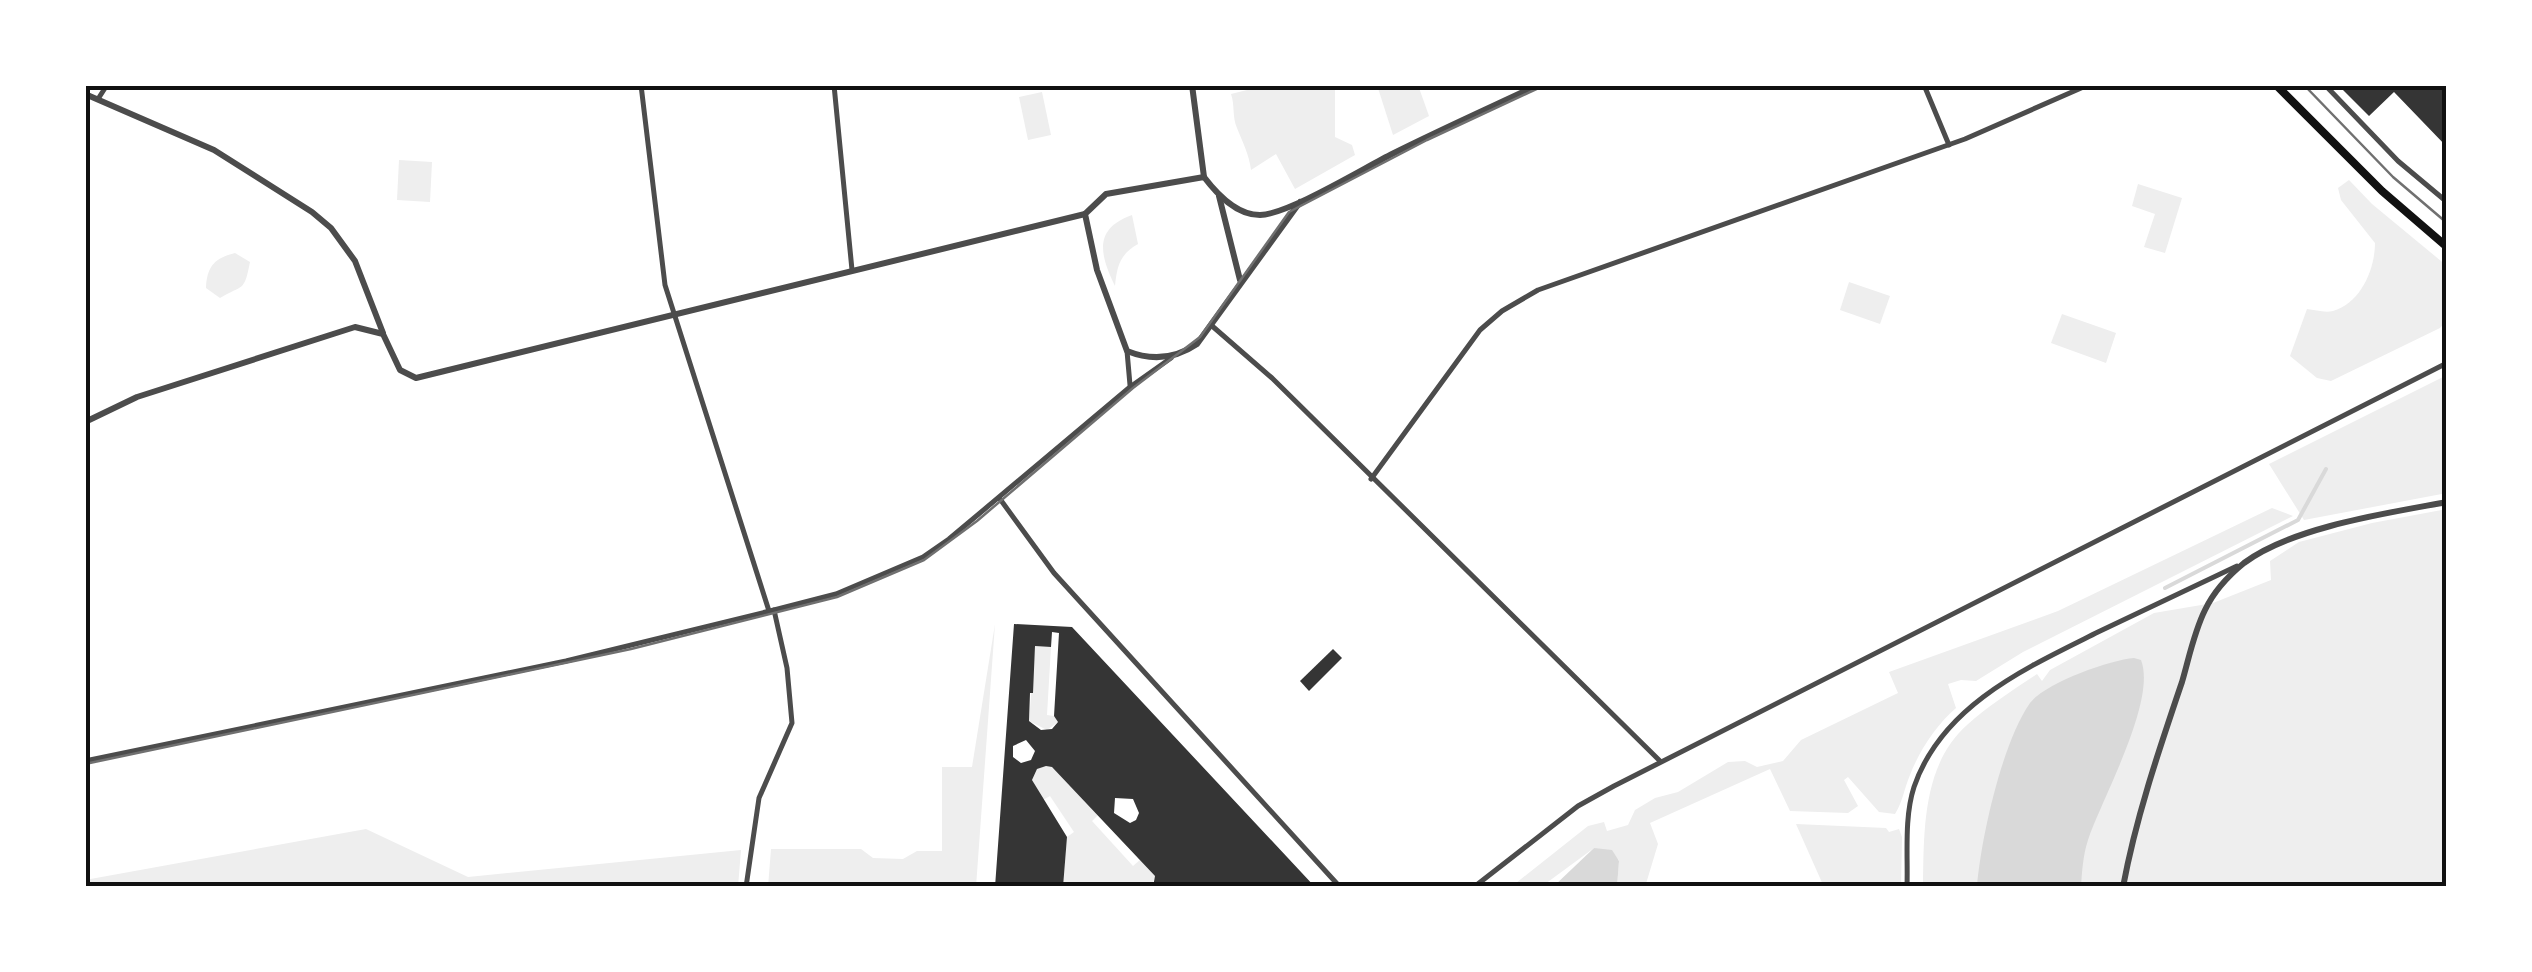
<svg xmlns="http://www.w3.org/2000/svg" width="2532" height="972" font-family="'DejaVu Sans',sans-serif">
<rect width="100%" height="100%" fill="#fff"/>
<!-- green -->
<g fill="#eee">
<path d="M1267,85H1335V137L1352,145L1355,155L1295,189L1276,154L1251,170C1249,154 1243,143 1237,128C1232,117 1235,105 1231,94Z"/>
<path d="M1377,85H1418L1429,116L1393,135Z"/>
<path d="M1042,92L1051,135L1028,140L1019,97Z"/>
<path d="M399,160L432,162L430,202L397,200Z"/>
<path d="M2349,180L2372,204L2447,266V320L2440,328L2331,381L2317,378L2290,356L2307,309C2315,310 2325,313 2333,311C2361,303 2375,269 2375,243L2341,200L2338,188Z"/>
<path d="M2138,184L2182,198L2165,253L2144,247L2155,214L2132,206Z"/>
<path d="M1132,215L1138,244C1120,254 1117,266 1115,286C1100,255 1093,229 1132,215Z"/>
<path d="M235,253L250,262C244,293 243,284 220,298L206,288C207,267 214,258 235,253Z"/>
<path d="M1849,282L1890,296L1880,324L1840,310Z"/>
<path d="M2062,314L2116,333L2106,363L2051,343Z"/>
<path d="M2447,375V493L2304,520L2269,464Z"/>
<path d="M2272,508L2293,516L2023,652L1976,681L1961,680L1948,684L1956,708C1937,724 1919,751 1910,775C1904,789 1903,801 1895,814L1879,812L1848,777L1844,780L1858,806L1848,813L1790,811L1770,769L1650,823L1658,844L1645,887H1617L1619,860L1594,848L1541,887H1511L1588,826L1604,822L1607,831L1628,825L1635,810L1655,798L1678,792L1728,762L1745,761L1757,767L1783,761L1801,740L1898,693L1889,672L2058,611Z"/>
<path d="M2447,509V887H1923C1924,832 1922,765 1967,725C1988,706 2013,690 2037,674L2042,681L2050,670L2154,613L2213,603L2271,580L2270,561L2299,542L2372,523Z"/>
<path d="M995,624L976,887H768L771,849H861L873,858L903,859L917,851H942V767H972Z"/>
<path d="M1035,646L1051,647L1047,715L1054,716L1058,722L1047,730L1029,721Z"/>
<path d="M1046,766L1052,767L1098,815L1092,821L1133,866L1140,860L1155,876L1152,887H1063L1067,837L1074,832L1050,796L1043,800L1032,780L1037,769Z"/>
<path d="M1796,824L1886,828L1889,832L1899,829L1902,837L1901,887H1824Z"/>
<path d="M366,829L468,877L741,850L738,887H85V880Z"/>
</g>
<!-- water -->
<g fill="#d9d9d9">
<path d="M2134,658L2141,660C2157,701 2102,798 2088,840C2083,855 2082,872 2081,887H1977C1981,838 2002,743 2030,703C2045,683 2110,660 2134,658Z"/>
<path d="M1594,848L1612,850L1619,861L1617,887H1553Z"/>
</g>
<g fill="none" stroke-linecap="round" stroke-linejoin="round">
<!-- stream -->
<path stroke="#d9d9d9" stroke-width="4" d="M2165,588L2298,520L2326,469"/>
</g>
<!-- building -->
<g fill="#353535" fill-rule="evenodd">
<path d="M2338,85H2447V147L2394,92L2369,116Z"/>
<path d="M1014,624L1072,627L1315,887H1153L1155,876L1052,767L1046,766L1037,769L1032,780L1067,837L1063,887H995ZM1052,632L1059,633L1054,716L1058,722L1052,729L1041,730L1029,721L1030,693H1033L1035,646L1051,647ZM1026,740L1035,751L1031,760L1021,763L1013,757V746ZM1115,798L1133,799L1139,813L1136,820L1130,823L1114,813Z"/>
<path d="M1333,649L1342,658L1309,691L1300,681Z"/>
</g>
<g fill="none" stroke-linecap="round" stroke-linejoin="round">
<!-- minor -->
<g stroke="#4c4c4c" stroke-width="5">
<path d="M641,85L665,285L769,611"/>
<path d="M834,85L852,270"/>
<path d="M1924,85L1949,145"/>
<path d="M2325,85L2398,161L2447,202"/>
<path d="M98,99L107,85"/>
<path d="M1211,325L1272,378L1660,761"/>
<path d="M1127,351L1130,385"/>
<path d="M1371,479L1480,330L1502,311L1538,290L1965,139L2088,85"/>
<path d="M1000,499L1054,573L1340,887"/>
<path d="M85,761L566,661L774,610L836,594L923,557L949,539L1130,387L1171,358"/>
<path d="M746,887L759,798L792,723L787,668L774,610"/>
<path d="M1474,887L1578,806L1614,786L2447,363"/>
<path d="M1907,887C1908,855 1904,818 1914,787C1942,705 2026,668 2098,632C2144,610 2190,588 2237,566"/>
</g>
<!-- tertiary -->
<g stroke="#4c4c4c" stroke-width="6">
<path d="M1192,85L1204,177"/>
<path d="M85,94L214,150L312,212L331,228L355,261L383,333"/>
<path d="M1219,196L1240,280"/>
<path d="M1300,202L1197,344C1175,359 1152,361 1127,351L1097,270L1085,214L1106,194L1204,177C1217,194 1236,215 1260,215C1287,215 1364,168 1392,154C1440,130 1489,108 1538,85"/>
<path d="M85,422L137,397L355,327L383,334L400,370L416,378L1085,214"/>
<path d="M2123,887C2136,817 2159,750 2182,682C2189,658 2194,632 2205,610C2214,591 2228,576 2244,563C2292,527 2388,513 2447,502"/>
</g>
<!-- secondary -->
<path stroke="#111" stroke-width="8" d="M2276,85L2382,191L2447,247"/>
<!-- tram -->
<g stroke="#707070" stroke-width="2.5">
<path d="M2304,85L2393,177L2447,223"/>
<path d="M85,764L631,649L837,597L924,560L977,521L1133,388L1200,337L1289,212L1427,140L1545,85"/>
</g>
</g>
<!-- border -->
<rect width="2532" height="972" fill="none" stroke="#ffffff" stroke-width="175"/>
<rect x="88" y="88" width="2356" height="796" fill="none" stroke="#111" stroke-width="4"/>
</svg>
